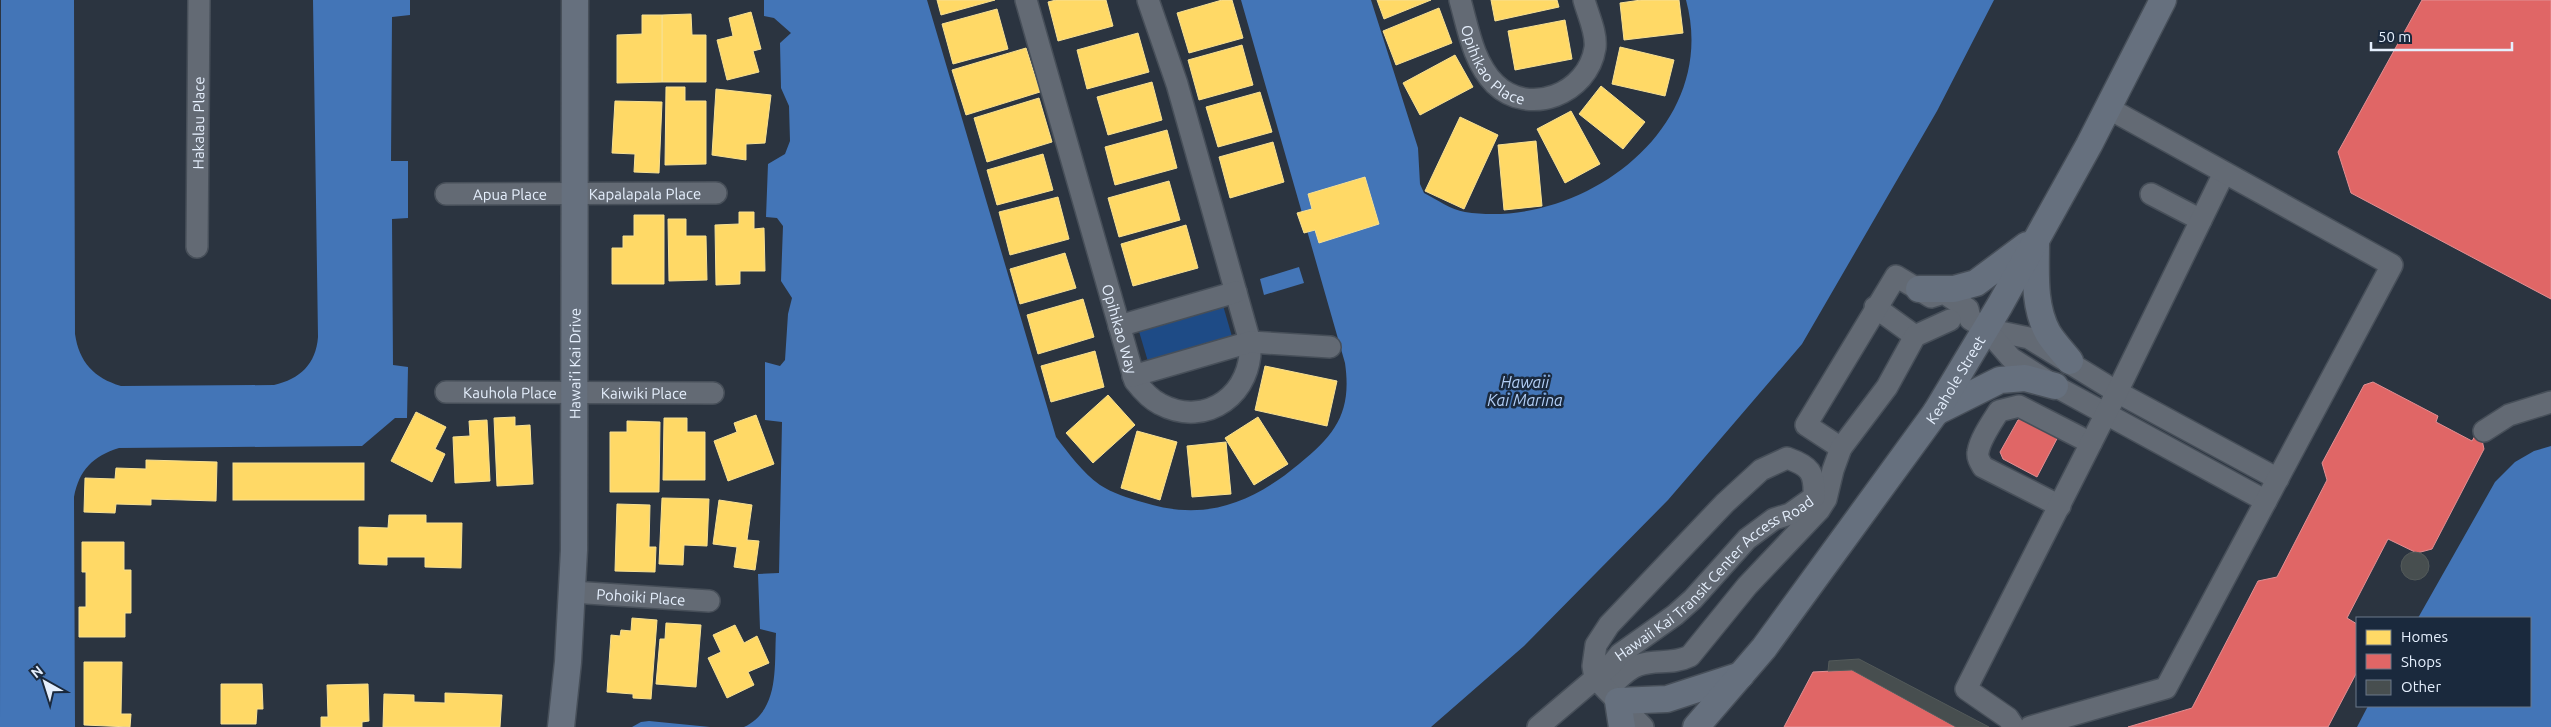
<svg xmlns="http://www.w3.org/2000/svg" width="2551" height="727" font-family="Ubuntu,sans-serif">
<rect width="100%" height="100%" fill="#2b3440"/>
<!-- green -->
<path fill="#1e4b86" d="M1222,302L1233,340L1149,365L1138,328Z"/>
<!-- water -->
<g fill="#4375b7">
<path d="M1,0H74L75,334C79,362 94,378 121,386L274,385C300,379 316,364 318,337L313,0H410V15L392,17L391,161H408V218L392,219L393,365L408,367L407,418H395L362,446L119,448C93,456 79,470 74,497L75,727H0Z"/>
<path d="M764,0H927L1056,437C1069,454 1082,472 1100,485C1112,493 1128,498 1142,502C1204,522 1251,504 1299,464C1336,434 1352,412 1345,363L1241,0H1371L1418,148L1420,184L1424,193C1436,199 1451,210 1465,212C1582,230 1721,128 1686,0H1994L1937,111L1802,344L1668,500L1524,646L1431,727H744C780,710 774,666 776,633L760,629L758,574L779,573L782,422L765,420V362L780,366L785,360L788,314L792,298L781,281L783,226L777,218L766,217L768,164L785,154L790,141L789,106L781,88L780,43L791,33L774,18L764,16Z"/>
<path d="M1299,267L1304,283L1264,295L1260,279Z"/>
<path d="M2551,446V727H2357L2368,706H2530V618H2418L2495,482L2515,462L2534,451Z"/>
<path d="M649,721L710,727H632L641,722Z"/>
</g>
<!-- homes -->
<g fill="#ffd966" stroke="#f7e093">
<path d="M937,0H995L941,15Z"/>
<path d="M1056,0H1106L1113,26L1058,41L1048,2Z"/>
<path d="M1222,0H1232L1243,38L1189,53L1177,13Z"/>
<path d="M1377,0H1431L1384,19Z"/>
<path d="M1491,0H1557L1559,7L1495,21Z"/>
<path d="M1641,0H1679L1683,33L1624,40L1620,3Z"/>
<path d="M1439,8L1452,43L1396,65L1383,31Z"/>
<path d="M997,9L1008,49L953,64L942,24Z"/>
<path d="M751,12L761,49L753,51L759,72L727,80L717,40L733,36L729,18Z"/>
<path d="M691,14L692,35H706V82H662V15Z"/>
<path d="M642,15H662V82L617,83V35L642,34Z"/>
<path d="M1565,20L1572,59L1515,70L1508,31Z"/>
<path d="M1138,33L1149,72L1087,89L1077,50Z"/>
<path d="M1242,45L1253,85L1199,100L1188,60Z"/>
<path d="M1620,47L1674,60L1665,96L1612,84Z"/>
<path d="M1026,48L1040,92L966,115L952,70Z"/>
<path d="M1455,55L1473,87L1420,115L1403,83Z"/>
<path d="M1152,82L1162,120L1108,135L1097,97Z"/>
<path d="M1601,86L1645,122L1623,149L1579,114Z"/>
<path d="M666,87H685V101H706V164L665,165Z"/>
<path d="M716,89L771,95L765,143L746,144V160L712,155Z"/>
<path d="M1260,92L1272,132L1218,147L1206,107Z"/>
<path d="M1039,98L1052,142L987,162L974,118Z"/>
<path d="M615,101L662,102L659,173L634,172L635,154L612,153Z"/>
<path d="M1571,111L1600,164L1565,183L1537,129Z"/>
<path d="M1460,117L1498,135L1464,209L1425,191Z"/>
<path d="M1167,130L1177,168L1115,185L1105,147Z"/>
<path d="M1536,141L1542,206L1504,210L1498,145Z"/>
<path d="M1273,142L1284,182L1230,198L1219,157Z"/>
<path d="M1043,154L1053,190L997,205L987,170Z"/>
<path d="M1365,177L1379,224L1319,243L1315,230L1304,233L1297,213L1312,209L1308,194Z"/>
<path d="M1169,181L1180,220L1119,237L1108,198Z"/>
<path d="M1058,197L1069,239L1010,255L999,212Z"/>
<path d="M739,212H754V229L764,228L765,271H740V284L716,285L715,225L739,224Z"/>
<path d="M634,215H664V284H612V248H623V236H634Z"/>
<path d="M668,219H686V236H706L707,280L669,281Z"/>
<path d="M1186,225L1198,268L1133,286L1121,244Z"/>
<path d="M1065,253L1076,288L1020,304L1010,269Z"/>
<path d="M1083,299L1094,337L1038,354L1027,315Z"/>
<path d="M1095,351L1104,387L1051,402L1041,366Z"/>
<path d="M1265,366L1337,381L1327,426L1255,410Z"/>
<path d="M1108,395L1135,425L1093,463L1066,433Z"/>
<path d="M416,412L446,427L435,449L445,454L432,482L391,461Z"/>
<path d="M756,415L774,464L728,481L714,441L737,432L734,423Z"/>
<path d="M515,417V426L530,425L533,484L497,486L494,418Z"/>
<path d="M1258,417L1288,464L1254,485L1225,438Z"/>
<path d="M664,418H687V432H705V480H663Z"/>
<path d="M487,420L490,481L455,483L453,437L470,436L469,421Z"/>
<path d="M627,421L660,422L659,492H610V432H627Z"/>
<path d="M1137,431L1177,442L1160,500L1121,488Z"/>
<path d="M1226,442L1231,494L1192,497L1187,446Z"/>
<path d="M146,460L217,462L216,501L151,499V505L116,504L115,513L84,512L85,478L115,479L116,468L146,469Z"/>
<rect x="233" y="463" width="131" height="37"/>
<path d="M662,498L709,499L707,546L684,545L683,565L659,564Z"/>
<path d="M719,500L752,505L747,540L759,541L755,570L734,567L737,547L713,544Z"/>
<path d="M617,504L650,505L649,547H656L655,572L615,571Z"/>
<path d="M389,515H426V523H462L461,568L425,567V557H387V565L359,564V527L388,528Z"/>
<path d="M82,542H124V570H131V613H125V637H79V607H86V572H82Z"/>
<path d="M632,618L657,620L651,699L633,698V694L607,692L611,635L620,636L621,630L631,631Z"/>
<path d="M666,623L701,625L696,687L656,684L660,639H665Z"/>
<path d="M735,625L744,643L757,636L769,663L748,672L754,685L727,698L708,658L721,652L713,635Z"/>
<path d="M84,662H122L121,714H131L130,727L84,725Z"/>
<path d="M221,684H262L263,709H257L256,724H221Z"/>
<path d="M368,684L369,721L362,722V727H321V717H328L327,685Z"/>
<path d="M445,693L502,695L500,727H383L384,694L414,695V702L445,703Z"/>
</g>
<!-- shops -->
<g fill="#e06666" stroke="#e28f93">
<path d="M2422,0H2551V299L2351,193L2338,152Z"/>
<path d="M2373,382L2438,416L2436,422L2472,441L2475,436L2482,440L2484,449L2432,549L2417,553L2388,539L2347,618L2357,624V672L2328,727H2128L2192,708L2258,581L2277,577L2327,480L2322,463L2364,385Z"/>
<path d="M2029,417L2060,433L2037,477L2003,459L2000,452L2018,420Z"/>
<path d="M1852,670L1934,715L1956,727H1784L1813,672Z"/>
</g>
<!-- building -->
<g fill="#474e4f" stroke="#535a5a">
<circle cx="2415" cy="566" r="14"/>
<path d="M1859,659L1989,727H1956L1852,670L1828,671L1829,661Z"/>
</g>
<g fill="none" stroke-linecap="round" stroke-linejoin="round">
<!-- minor casing -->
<g stroke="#474f59" stroke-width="24">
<g id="minor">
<path id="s1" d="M1026,0L1135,381C1142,390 1150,399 1160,404C1207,429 1254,393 1250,342L1177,84L1148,0"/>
<path id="s2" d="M1460,0C1468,28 1473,62 1495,84C1529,117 1588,94 1595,48C1597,33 1588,15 1584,0"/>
<path id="s3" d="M446,194L716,193"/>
<path d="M2151,194L2201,220"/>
<path id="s4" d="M197,247L199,0"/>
<path d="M1875,307L1915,336"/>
<path d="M1119,326L1236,292"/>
<path d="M1986,329L2029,338L2117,392L2278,479"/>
<path d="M1133,376L1250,342L1330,347"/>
<path id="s5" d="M446,392L713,393"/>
<path d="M2484,431L2509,415L2551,402"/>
<path d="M1841,448L1806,425L1896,276L1931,297L1944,293L1968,309L1970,319L1986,329L2011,358L2055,386L2266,501"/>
<path d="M2060,506L1983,467C1980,462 1977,457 1978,452C1980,439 1992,422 1999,411L2019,406L2091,443"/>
<path id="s6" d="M572,592L709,601"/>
<path d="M1607,690C1617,681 1626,669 1639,665C1656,659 1672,665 1690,656L1747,586L1819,510L1826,499L1833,470L1841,448L1887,387L1915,336L1950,320"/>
<path id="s7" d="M1538,727L1611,665L1620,654L1675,615L1693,599L1747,539L1774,519L1790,514L1814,497C1815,472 1810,466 1787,458L1761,470L1725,503L1609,625L1596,645L1593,666L1595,678L1643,727"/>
<path d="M2014,727L2008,718L1966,689L2117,392L2224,173"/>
<path d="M2030,727L2166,688L2392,265L2108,108"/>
</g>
</g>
<!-- major casing -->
<g stroke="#474f59" stroke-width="29">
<g id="major">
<path d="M2036,241C2036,272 2033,306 2048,333C2054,343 2063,352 2070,361"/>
<path d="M1919,289H1954L1976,283L2027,245"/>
<path d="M1936,412L2000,380L2025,378L2055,386"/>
<path id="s8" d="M561,727L568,662L574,550L575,0"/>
<path d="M1622,727L1618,701L1667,699L1741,675"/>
<path id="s9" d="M1696,727L1764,648L1936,412L2000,305L2089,145L2163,0"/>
</g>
</g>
<!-- minor -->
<use href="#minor" stroke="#636a74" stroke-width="21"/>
<!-- major -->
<use href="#major" stroke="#66707e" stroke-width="26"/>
</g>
<g text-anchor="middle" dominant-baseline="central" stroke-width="5" stroke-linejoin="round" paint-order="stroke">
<!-- street labels -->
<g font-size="15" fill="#e5effd" stroke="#1a293d">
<text stroke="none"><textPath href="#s2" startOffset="76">Opihikao Place</textPath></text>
<text stroke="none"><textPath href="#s4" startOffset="124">Hakalau Place</textPath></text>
<text stroke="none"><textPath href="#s3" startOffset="199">Kapalapala Place</textPath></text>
<text stroke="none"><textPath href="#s3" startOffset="64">Apua Place</textPath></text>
<text stroke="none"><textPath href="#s1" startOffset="342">Opihikao Way</textPath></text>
<text stroke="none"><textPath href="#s8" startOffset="364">Hawai’i Kai Drive</textPath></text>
<text stroke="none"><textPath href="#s9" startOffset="434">Keahole Street</textPath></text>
<text stroke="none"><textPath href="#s5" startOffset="64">Kauhola Place</textPath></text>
<text stroke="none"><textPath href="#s5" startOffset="198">Kaiwiki Place</textPath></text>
<text stroke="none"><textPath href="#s7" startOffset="232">Hawaii Kai Transit Center Access Road</textPath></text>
<text stroke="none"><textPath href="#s6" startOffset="69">Pohoiki Place</textPath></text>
</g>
<!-- water labels -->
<g font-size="16" font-style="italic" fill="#b2cef5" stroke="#1a293d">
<text x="1525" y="382">Hawaii<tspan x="1525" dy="18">Kai Marina</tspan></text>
</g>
</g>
<!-- legend -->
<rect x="2356" y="617" width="175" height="90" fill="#1a293d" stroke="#6b788a"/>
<rect x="2366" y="630" width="25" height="15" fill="#ffd966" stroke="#6b788a"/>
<text x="2401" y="642" font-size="15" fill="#e5effd">Homes</text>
<rect x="2366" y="654" width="25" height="15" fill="#e06666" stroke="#6b788a"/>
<text x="2401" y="667" font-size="15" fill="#e5effd">Shops</text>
<rect x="2366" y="680" width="25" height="15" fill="#474e4f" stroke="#6b788a"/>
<text x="2401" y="692" font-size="15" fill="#e5effd">Other</text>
<!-- north arrow -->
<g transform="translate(45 682) rotate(321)" stroke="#1a293d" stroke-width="4" paint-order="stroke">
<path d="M0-4L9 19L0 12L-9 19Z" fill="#e5effd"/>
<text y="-8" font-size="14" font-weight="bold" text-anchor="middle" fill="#e5effd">N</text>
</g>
<!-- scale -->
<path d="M2371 42v8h141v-8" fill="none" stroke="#e5effd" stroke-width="2.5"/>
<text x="2378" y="42" font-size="15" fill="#e5effd" stroke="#1a293d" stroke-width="4" paint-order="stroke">50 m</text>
</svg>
